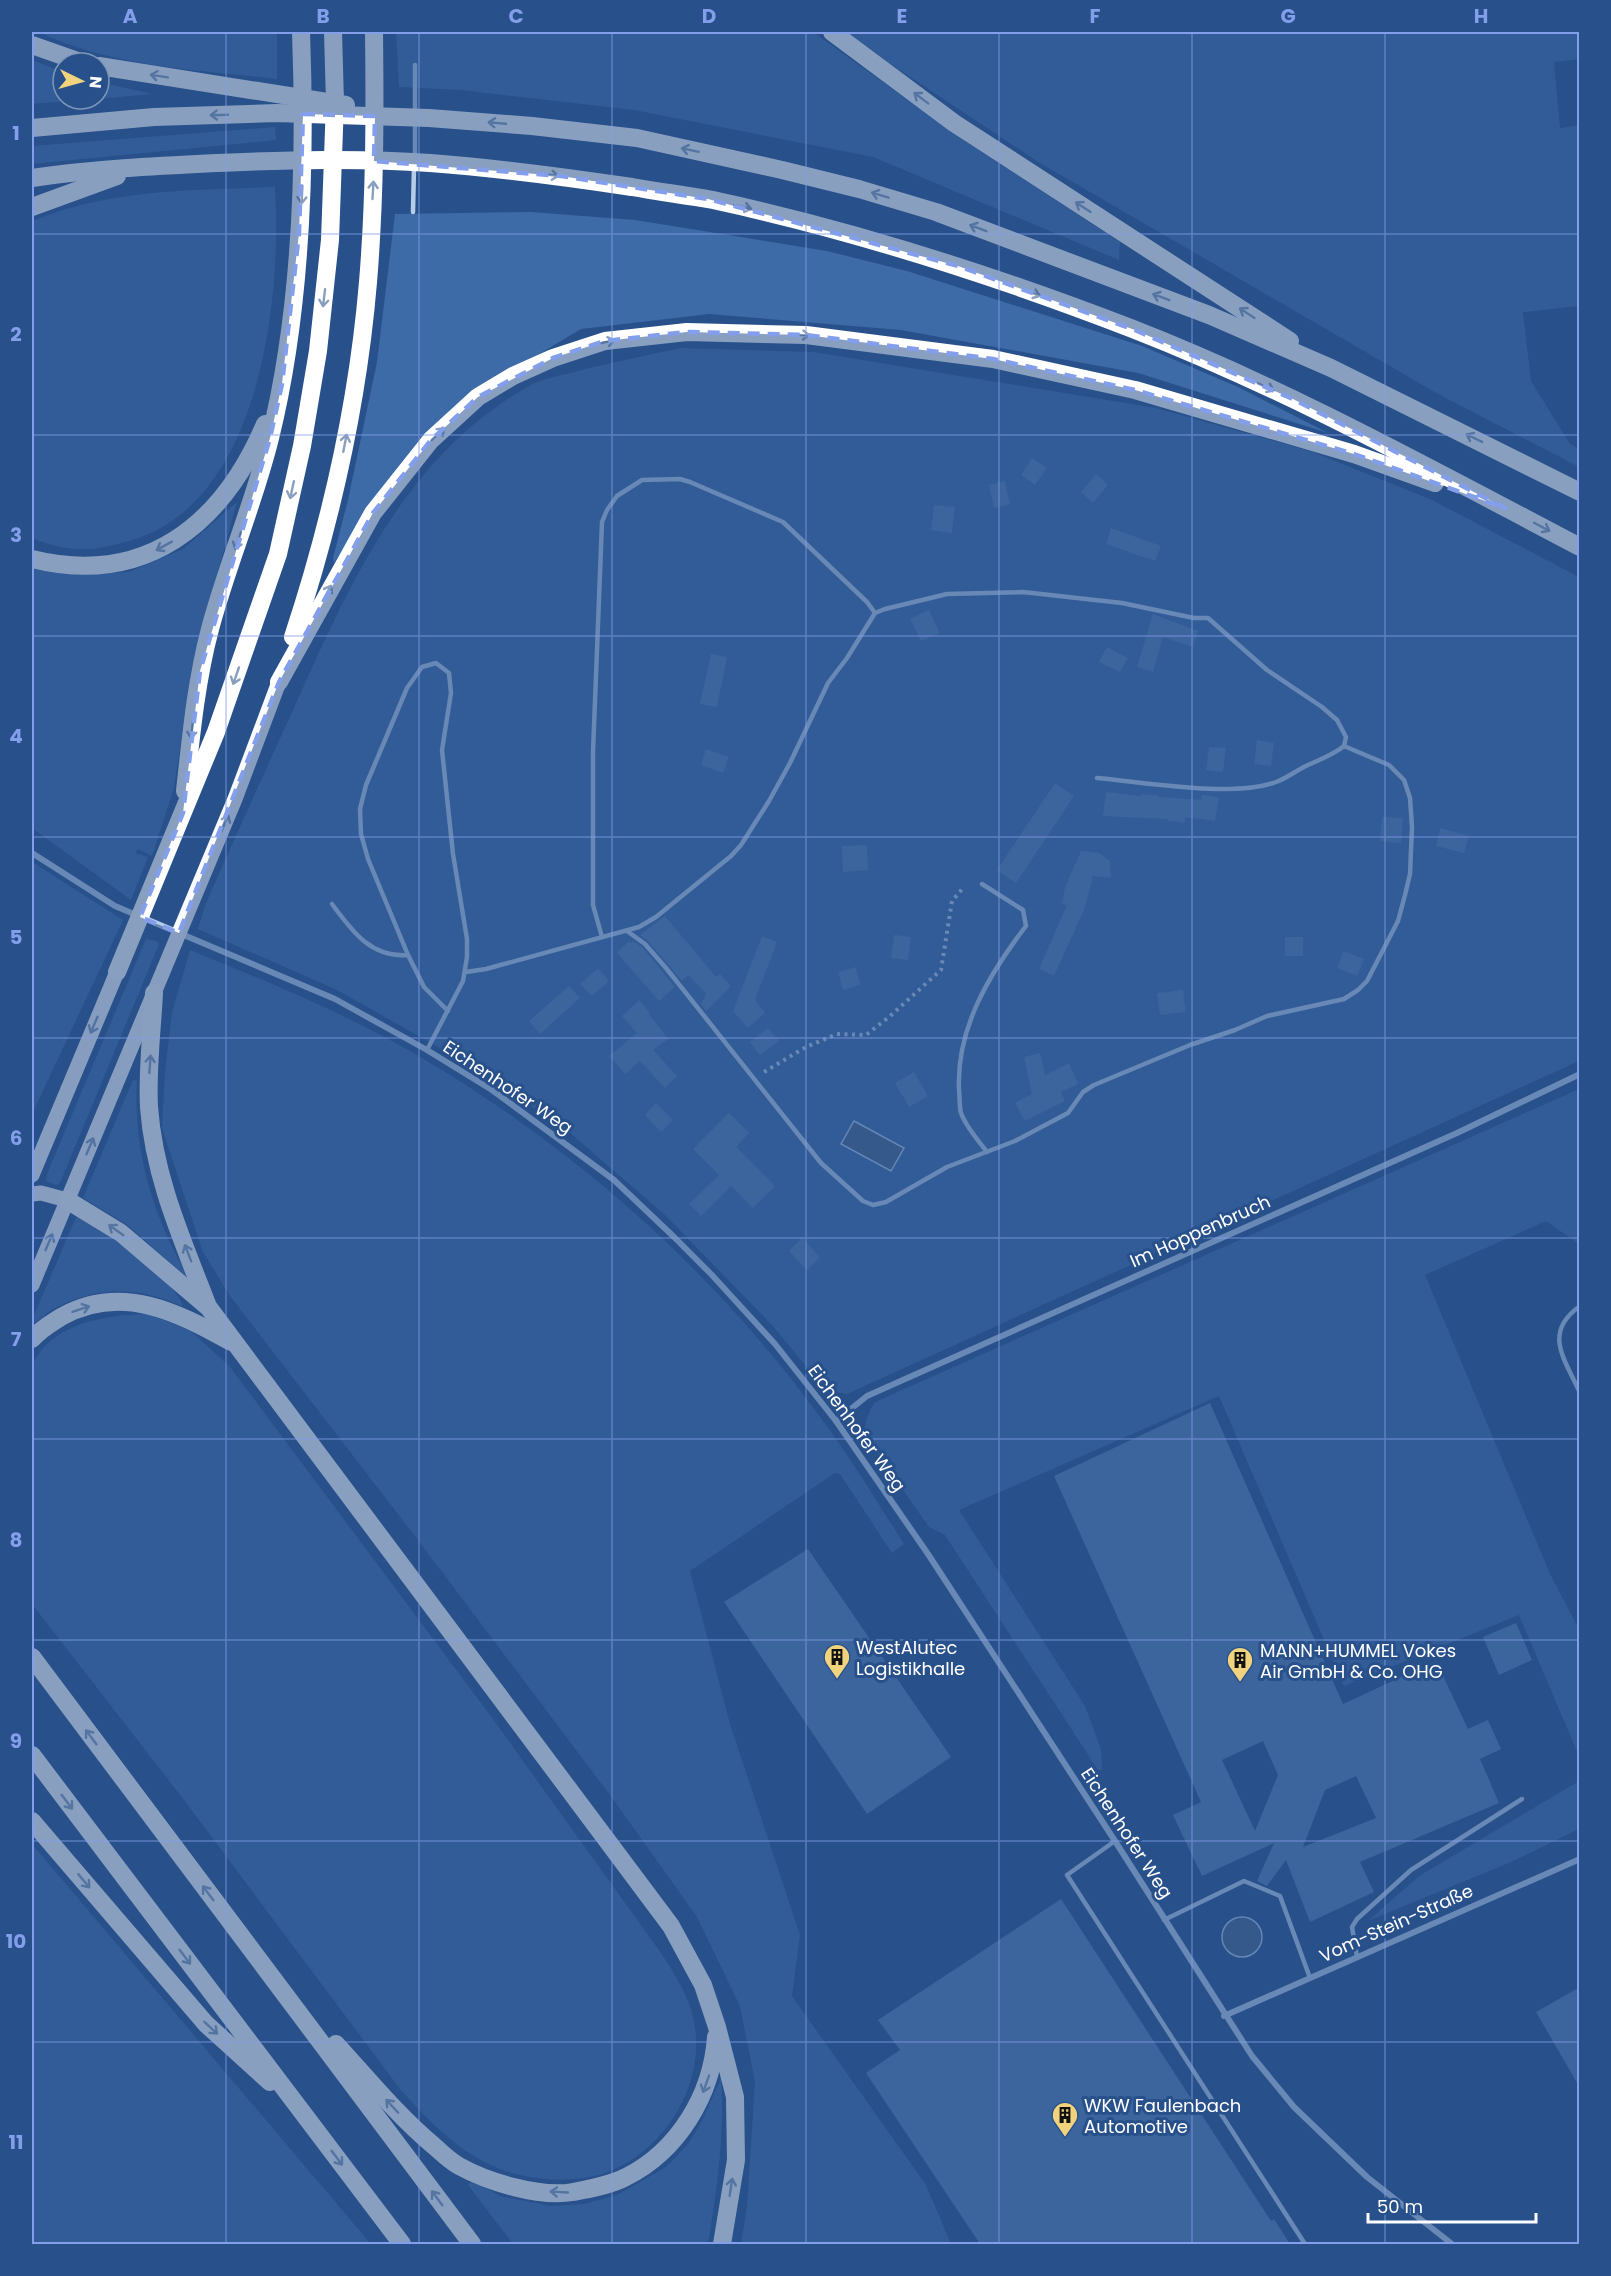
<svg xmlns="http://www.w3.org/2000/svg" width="1611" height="2276" font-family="Poppins,sans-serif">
<rect width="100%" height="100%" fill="#28518b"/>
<!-- green -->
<g fill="#3d6ba7">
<path d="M39,32H277V79C198,70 112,67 39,32Z"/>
<path d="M396,32H813L969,144L1120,242L1119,260L873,157L634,110L461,90L399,87Z"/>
<path d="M848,32H1579V59L1554,62L1560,128L1579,125V306L1523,312L1531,381L1570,444L1579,449V467L1438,394L1040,163L889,63Z"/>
<path d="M32,60L63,72V99H93L32,104Z"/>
<path d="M99,82L152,94L99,99Z"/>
<path d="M275,127L276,140L32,164V146Z"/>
<path d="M275,187C282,301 260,505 129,541C92,552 68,553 32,538V221C108,189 193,190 275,187Z"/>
<path d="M531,212L635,220L827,251L907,271L1142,346L1238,387L1328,433L1138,373L901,330L709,314L581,329L479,390L383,487L334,563L333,558L348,500L377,362L395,214Z"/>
<path d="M681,348L814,352L1156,408L1310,451L1430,499L1579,577V1061L847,1394L831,1391L822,1385L772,1325L665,1215L569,1132L479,1070L337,990L198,929L206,903C235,838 264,773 294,708C349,585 406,454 531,385C541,379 555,377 566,374C604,364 643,356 681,348Z"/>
<path d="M237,502L192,666L174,788L152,856L138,849L135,853L148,857L131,900L32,828V569L71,575L129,572L183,549Z"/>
<path d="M32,862L123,920L32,1114Z"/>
<path d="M146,939L157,941L159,944L60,1183L56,1185L46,1181L47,1174Z"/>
<path d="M190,950C271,983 352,1016 427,1061C578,1151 713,1271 817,1413C849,1455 876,1500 904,1544L892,1553L840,1474L835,1473L690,1571L730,1724L800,1935L792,1996L926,2185L951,2244H741L747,2206L755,2082L740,2006L697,1917L610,1795L421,1544L230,1296L203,1252L162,1128L165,1072L172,1013Z"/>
<path d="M133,1080L137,1081C133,1148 152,1215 186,1272L187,1277L126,1224L83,1198Z"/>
<path d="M1579,1089V1244L1546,1221L1425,1275L1550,1574L1579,1629V1756L1519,1615L1344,1686L1219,1396L959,1510L1085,1706L1101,1749L1102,1770H1098L945,1535L929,1527L866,1437C863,1424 868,1413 875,1402Z"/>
<path d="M77,1215C104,1232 171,1276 183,1305L181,1306C138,1286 98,1286 55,1308C47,1312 41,1320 33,1323L32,1320Z"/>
<path d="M149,1314L191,1331L230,1367L490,1715L661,1953C676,1976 691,1999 695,2027C704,2089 661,2155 602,2174C576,2182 543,2181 516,2174C468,2162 432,2125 400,2089L181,1796L32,1604V1365C36,1359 40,1350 46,1345C74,1319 112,1315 149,1314Z"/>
<path d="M1579,1781V1829L1511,1862L1368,1921L1419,1876Z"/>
<path d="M32,1844L364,2236L370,2244H32Z"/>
<path d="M721,2078C725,2134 717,2189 708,2244H513L468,2185L472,2180L500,2196L551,2206L584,2204L617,2195L666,2167L689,2143L704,2117Z"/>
</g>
<!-- water -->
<g fill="#48658e" stroke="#abc7ea" stroke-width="1.5">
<path d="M854,1121L904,1148L891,1171L841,1144Z"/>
<circle cx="1242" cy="1937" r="20"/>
</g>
<!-- building -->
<g fill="#557db3" fill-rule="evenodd">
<path d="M1032,458L1047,468L1035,485L1021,475Z"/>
<path d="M1096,474L1108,485L1093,503L1081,492Z"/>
<path d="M1005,481L1010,504L994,508L989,485Z"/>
<path d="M934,505L955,507L952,533L931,530Z"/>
<path d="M1111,528L1161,546L1155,561L1106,544Z"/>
<path d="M929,610L940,633L921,641L910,619Z"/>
<path d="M1153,614L1198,631L1193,647L1163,637L1153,672L1137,667Z"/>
<path d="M1107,647L1128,658L1120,672L1099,662Z"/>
<path d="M711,654L727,657L717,707L700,704Z"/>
<path d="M1257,740L1274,743L1271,766L1254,764Z"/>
<path d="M1209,747L1226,748L1223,772L1206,770Z"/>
<path d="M706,749L729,757L723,773L701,765Z"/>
<path d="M1055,783L1074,796L1016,883L997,870Z"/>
<path d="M1106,792L1141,796V794L1158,795V797L1201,800L1202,795L1219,797L1215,821L1185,817V823L1168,821V819L1103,816Z"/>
<path d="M1382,817L1403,818L1401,843L1380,841Z"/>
<path d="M1440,828L1469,836L1464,853L1436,846Z"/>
<path d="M867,845L868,870L843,872L842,846Z"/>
<path d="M1081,851L1099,853L1110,861L1111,878L1093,876L1085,908L1054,976L1039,969L1067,905L1062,904L1065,887Z"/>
<path d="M665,916L716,977L720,974L731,986L706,1011L701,1004L706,993L688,975L682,981L648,941L640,935Z"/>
<path d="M894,935L911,937L908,960L891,958Z"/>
<path d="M762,936L777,942L755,1000L765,1013L748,1028L733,1011Z"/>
<rect x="1285" y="937" width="18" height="19"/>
<path d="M629,941L631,943L633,941L642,947L675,987L659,1001L617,953Z"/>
<path d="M1344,951L1364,959L1357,976L1337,968Z"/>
<path d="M856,967L860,985L843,990L838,972Z"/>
<path d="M598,968L609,981L592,996L580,984Z"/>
<path d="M569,986L580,998L540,1034L529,1021Z"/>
<path d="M1183,990L1186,1012L1160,1015L1157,993Z"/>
<path d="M639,1000L650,1013L649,1014L668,1039L653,1050L677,1076L665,1088L640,1061L625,1074L609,1056L637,1033L622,1016Z"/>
<path d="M768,1028L779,1041L760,1055L750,1042Z"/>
<path d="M1040,1053L1045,1075L1069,1063L1078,1084L1061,1092L1065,1101L1025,1121L1015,1103L1032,1094L1024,1057Z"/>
<path d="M914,1072L928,1096L909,1107L895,1083Z"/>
<path d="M656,1103L673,1120L661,1132L645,1115Z"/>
<path d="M729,1113L749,1133L736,1147L775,1186L753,1208L731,1186L701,1216L689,1204L719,1175L693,1149Z"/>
<path d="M802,1238L820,1257L807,1270L789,1251Z"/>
<path d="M1210,1403L1343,1704L1436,1661L1468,1729L1488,1720L1501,1749L1480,1759L1499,1803L1360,1862L1374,1892L1310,1922L1286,1860L1267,1886L1257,1881L1274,1843L1202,1876L1173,1815L1201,1802L1054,1476ZM1263,1741L1278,1775L1255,1831L1222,1760ZM1356,1776L1376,1818L1303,1847L1325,1790Z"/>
<path d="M808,1549L951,1757L867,1814L724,1602Z"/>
<path d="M1516,1623L1532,1660L1499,1675L1483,1637Z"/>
<path d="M1061,1899L1271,2221L1274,2219L1290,2244H980L866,2073L900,2050L878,2020Z"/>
<path d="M1580,1987V2088L1536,2012Z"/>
</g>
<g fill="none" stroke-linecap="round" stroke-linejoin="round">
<!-- path -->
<path stroke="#b6cde9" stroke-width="4" stroke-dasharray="3 4.5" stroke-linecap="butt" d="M764,1072L806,1047L837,1034L866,1035L889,1017L941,970L952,901L963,888"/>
<!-- service -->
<g stroke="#b6cde9" stroke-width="4.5">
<path d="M415,65V113"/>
<path d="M415,158V122"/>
<path d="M413,212L414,167"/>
<path d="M982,884L1023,910L1026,926C990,973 956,1028 959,1090C960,1097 959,1106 961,1113C966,1127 978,1140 987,1152"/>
<path d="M332,904C352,931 371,958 408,955"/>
<path d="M627,931L645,944L666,968L821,1163L863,1201L873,1205L886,1202L947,1167L1015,1141L1068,1113L1083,1092L1094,1085L1190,1045L1235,1030L1267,1016L1344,999L1358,990L1367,981L1398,921L1405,895L1410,874L1412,827L1410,798L1404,780L1389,765L1344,746"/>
<path d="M602,937L593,905V752L602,522L607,510L617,496L642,480L680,479L690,482L783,522L867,602L875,613"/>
<path d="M466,972L486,969L639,927L656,917L731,856L741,845L769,801L790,763L828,683L847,658L875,613L885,609L947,594L1023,592L1122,603L1194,618H1208L1267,670L1322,707L1337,720L1346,737L1344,746C1333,755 1321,759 1308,765C1297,770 1287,778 1276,782C1233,798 1144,782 1097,778"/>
<path d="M427,1050L463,981L467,957V939L453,854L442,750L451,693L449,673L436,663L422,667L407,688L366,785L360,809L361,834L368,859L408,955L424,987L448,1011"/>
<path d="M1580,1306C1542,1333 1565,1359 1580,1393"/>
<path d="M1115,1841L1067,1875L1305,2244"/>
<path d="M1164,1920L1244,1881L1280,1896L1310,1978"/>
<path d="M1357,1957L1352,1927L1357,1919L1411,1870L1522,1799"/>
</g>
<!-- minor -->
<g stroke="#b6cde9" stroke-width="6">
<path d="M32,853L115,906L335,999L427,1050L492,1090L614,1180L674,1237L711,1274L775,1344L836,1421L928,1554L1115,1841L1252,2056L1294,2107L1367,2177L1452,2244"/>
<path d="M836,1421L867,1396L1457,1133L1580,1074"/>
<path d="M1224,2016L1580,1859"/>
</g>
<!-- primary -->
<g stroke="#f9fbfe" stroke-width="15">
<path d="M32,1175L117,972"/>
<path d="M32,1194L41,1193L67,1200"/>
<path d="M32,1285L235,799L279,682"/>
</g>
<!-- motorway -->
<g stroke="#fff" stroke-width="18">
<path d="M832,32L954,123L1290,341"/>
<path d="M32,45L83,63"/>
<path d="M99,66L346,105"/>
<path d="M32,128L154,117L277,113L429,118L532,126L637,138L782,170L859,189L936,212L1209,315L1331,368L1580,492"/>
<path d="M32,178C93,169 156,166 218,163C289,160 360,158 430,163C498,168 565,177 632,187C659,192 686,195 713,200C856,231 996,276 1133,329C1287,389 1433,470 1580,547"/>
<path d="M32,207L117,176"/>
<path d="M32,559C145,587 222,525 265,424"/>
<path d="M293,637C331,522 358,402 368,282C375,198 375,115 374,32"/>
<path d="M279,682L373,513L431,440L478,397L513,376L553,358L605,341L687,332L806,335L993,359L1135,390L1354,454L1435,483"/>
<path d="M185,791C191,736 196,682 210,629C227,565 254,503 270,438C302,309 306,164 301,32"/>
<path d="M117,972L216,732L278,554L302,446L318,351L330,240L335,102L333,32"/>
<path d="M154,993C152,1031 147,1070 149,1107C154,1177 182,1239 207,1304"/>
<path d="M67,1200L121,1233L209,1308L671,1926L703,1985L717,2027L735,2097L736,2160L722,2244"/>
<path d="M32,1339C41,1329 50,1324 61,1317C121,1283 177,1312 231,1342"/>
<path d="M32,1657L472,2244"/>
<path d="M32,1755L402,2244"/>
<path d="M32,1821L206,2024L270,2082"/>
<path d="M336,2044C368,2079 398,2116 434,2146C442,2153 450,2161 459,2166C488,2182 540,2198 573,2192C589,2189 611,2185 626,2177C678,2151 712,2095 716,2037"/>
</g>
</g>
<!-- one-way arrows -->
<defs><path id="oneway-shaft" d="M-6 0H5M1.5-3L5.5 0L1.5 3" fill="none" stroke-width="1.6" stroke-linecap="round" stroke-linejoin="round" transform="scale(1.5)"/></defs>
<g stroke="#899fbf">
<use href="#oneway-shaft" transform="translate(159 76) rotate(-171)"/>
<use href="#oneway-shaft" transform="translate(921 98) rotate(-143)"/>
<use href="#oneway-shaft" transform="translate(219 115) rotate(178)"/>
<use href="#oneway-shaft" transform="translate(497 123) rotate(-175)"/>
<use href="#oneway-shaft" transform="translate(690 150) rotate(-168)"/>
<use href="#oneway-shaft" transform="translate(550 175) rotate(6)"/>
<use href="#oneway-shaft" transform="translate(373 190) rotate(-87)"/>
<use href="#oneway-shaft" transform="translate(302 195) rotate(93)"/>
<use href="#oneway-shaft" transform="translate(880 195) rotate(-163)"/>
<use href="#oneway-shaft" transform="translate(743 207) rotate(13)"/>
<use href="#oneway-shaft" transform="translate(1083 207) rotate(-147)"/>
<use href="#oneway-shaft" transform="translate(978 228) rotate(-159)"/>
<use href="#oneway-shaft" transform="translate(1032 293) rotate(20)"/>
<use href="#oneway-shaft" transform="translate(1161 297) rotate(-159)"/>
<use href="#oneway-shaft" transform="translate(324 298) rotate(97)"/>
<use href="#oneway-shaft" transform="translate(1247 313) rotate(-147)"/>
<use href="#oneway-shaft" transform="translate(801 335) rotate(3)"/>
<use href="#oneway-shaft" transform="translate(606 342) rotate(-11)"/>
<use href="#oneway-shaft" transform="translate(1266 387) rotate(24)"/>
<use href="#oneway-shaft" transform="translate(438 434) rotate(-43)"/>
<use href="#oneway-shaft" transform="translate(1474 438) rotate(-154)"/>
<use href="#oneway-shaft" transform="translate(345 443) rotate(-79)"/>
<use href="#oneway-shaft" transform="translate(292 490) rotate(102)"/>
<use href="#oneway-shaft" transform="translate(1542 527) rotate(28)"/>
<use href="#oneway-shaft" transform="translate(238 541) rotate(109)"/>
<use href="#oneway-shaft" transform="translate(164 546) rotate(151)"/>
<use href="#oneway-shaft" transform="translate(327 593) rotate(-62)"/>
<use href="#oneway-shaft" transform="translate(236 676) rotate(109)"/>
<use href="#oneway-shaft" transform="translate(192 730) rotate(96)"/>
<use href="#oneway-shaft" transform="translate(150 1064) rotate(-86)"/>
<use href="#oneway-shaft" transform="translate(116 1230) rotate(-145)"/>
<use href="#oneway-shaft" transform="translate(188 1253) rotate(-111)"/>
<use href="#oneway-shaft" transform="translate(81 1309) rotate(-18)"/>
<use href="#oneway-shaft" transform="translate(91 1737) rotate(-127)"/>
<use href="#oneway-shaft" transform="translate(67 1802) rotate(53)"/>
<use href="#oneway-shaft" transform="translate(84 1881) rotate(50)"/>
<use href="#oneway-shaft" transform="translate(208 1893) rotate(-127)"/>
<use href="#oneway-shaft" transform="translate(185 1957) rotate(53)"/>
<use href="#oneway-shaft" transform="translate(211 2028) rotate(43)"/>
<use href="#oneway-shaft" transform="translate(706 2084) rotate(110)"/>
<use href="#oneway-shaft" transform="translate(392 2106) rotate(-133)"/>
<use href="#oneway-shaft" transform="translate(337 2158) rotate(53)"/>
<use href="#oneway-shaft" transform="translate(731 2187) rotate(-81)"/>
<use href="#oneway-shaft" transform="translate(559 2192) rotate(-177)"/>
<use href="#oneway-shaft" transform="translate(437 2198) rotate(-127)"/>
</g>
<g stroke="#869ebf">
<use href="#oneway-shaft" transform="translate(225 823) rotate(-67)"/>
<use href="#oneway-shaft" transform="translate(94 1025) rotate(113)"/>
<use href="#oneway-shaft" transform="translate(90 1146) rotate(-67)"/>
<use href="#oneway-shaft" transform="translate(49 1242) rotate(-67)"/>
</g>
<!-- marked area -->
<path d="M0 0H1611V2276H0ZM303,114L375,116L374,161L561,176L708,199L958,266L1135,330L1293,399L1505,508L1354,454L1135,390L993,359L806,335L687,332L605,341L553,358L478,397L431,440L373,513L279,682L179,933L140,917L183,813L200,671L270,438L282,384L299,233Z" fill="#28518b" fill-opacity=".55" fill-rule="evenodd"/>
<path fill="none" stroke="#839eea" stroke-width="4.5" stroke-dasharray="12 8" stroke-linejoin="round" d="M303,114L375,116L374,161L561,176L708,199L958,266L1135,330L1293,399L1505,508L1354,454L1135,390L993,359L806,335L687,332L605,341L553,358L478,397L431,440L373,513L279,682L179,933L140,917L183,813L200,671L270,438L282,384L299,233Z"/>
<!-- grid -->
<path fill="none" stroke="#839eea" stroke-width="1.5" stroke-opacity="0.55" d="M226,32V2244M419,32V2244M612,32V2244M806,32V2244M999,32V2244M1192,32V2244M1385,32V2244M32,234H1580M32,435H1580M32,636H1580M32,837H1580M32,1038H1580M32,1238H1580M32,1439H1580M32,1640H1580M32,1841H1580M32,2042H1580"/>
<!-- icons -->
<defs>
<g id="building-pin" transform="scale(1.35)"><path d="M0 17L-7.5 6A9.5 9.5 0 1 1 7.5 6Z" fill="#f1d27d" stroke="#28518b"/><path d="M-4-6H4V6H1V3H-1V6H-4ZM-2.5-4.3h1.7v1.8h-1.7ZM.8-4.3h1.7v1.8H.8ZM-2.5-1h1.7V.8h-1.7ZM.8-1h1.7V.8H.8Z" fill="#111"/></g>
</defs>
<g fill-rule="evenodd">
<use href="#building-pin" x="837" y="1657"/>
<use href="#building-pin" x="1240" y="1660"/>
<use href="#building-pin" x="1065" y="2115"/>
</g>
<g text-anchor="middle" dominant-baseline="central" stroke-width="6" stroke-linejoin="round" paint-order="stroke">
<!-- street labels -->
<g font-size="18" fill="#fff" stroke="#28518b">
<text transform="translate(508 1087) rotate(34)">Eichenhofer Weg</text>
<text transform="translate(1200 1231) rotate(-24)">Im Hoppenbruch</text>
<text transform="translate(857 1428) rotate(54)">Eichenhofer Weg</text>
<text transform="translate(1127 1833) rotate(57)">Eichenhofer Weg</text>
<text transform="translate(1396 1923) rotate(-24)">Vom-Stein-Straße</text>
</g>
<!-- poi labels -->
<g font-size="18" fill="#fff" stroke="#28518b" text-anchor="start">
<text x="856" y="1647">WestAlutec<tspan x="856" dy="21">Logistikhalle</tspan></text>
<text x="1260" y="1650">MANN+HUMMEL Vokes<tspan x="1260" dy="21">Air GmbH &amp; Co. OHG</tspan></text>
<text x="1084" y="2105">WKW Faulenbach<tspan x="1084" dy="21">Automotive</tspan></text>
</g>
</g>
<!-- border -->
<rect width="1611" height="2276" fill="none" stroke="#28518b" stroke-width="66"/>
<!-- north arrow -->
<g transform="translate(81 81) rotate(95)"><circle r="28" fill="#28518b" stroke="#7e97b9" stroke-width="1.5"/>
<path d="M0-4.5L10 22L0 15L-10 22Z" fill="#f1d27d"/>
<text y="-9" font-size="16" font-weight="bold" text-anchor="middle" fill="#ffffff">N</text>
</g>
<!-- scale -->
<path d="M1368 2213v9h168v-9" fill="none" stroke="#ffffff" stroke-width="3"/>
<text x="1377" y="2213" font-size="18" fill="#ffffff" stroke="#28518b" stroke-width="4.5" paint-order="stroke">50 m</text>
<rect x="33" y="33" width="1545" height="2210" fill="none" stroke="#839eea" stroke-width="2"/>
<g font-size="20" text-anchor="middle" font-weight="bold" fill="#839eea">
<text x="130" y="23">A</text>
<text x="323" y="23">B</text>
<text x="516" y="23">C</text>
<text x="709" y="23">D</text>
<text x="902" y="23">E</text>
<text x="1095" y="23">F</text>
<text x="1288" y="23">G</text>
<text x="1481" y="23">H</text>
<text x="16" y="140">1</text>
<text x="16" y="341">2</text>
<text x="16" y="542">3</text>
<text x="16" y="743">4</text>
<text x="16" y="944">5</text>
<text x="16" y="1145">6</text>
<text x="16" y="1346">7</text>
<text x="16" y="1547">8</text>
<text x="16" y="1748">9</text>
<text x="16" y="1948">10</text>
<text x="16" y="2149">11</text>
</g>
</svg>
